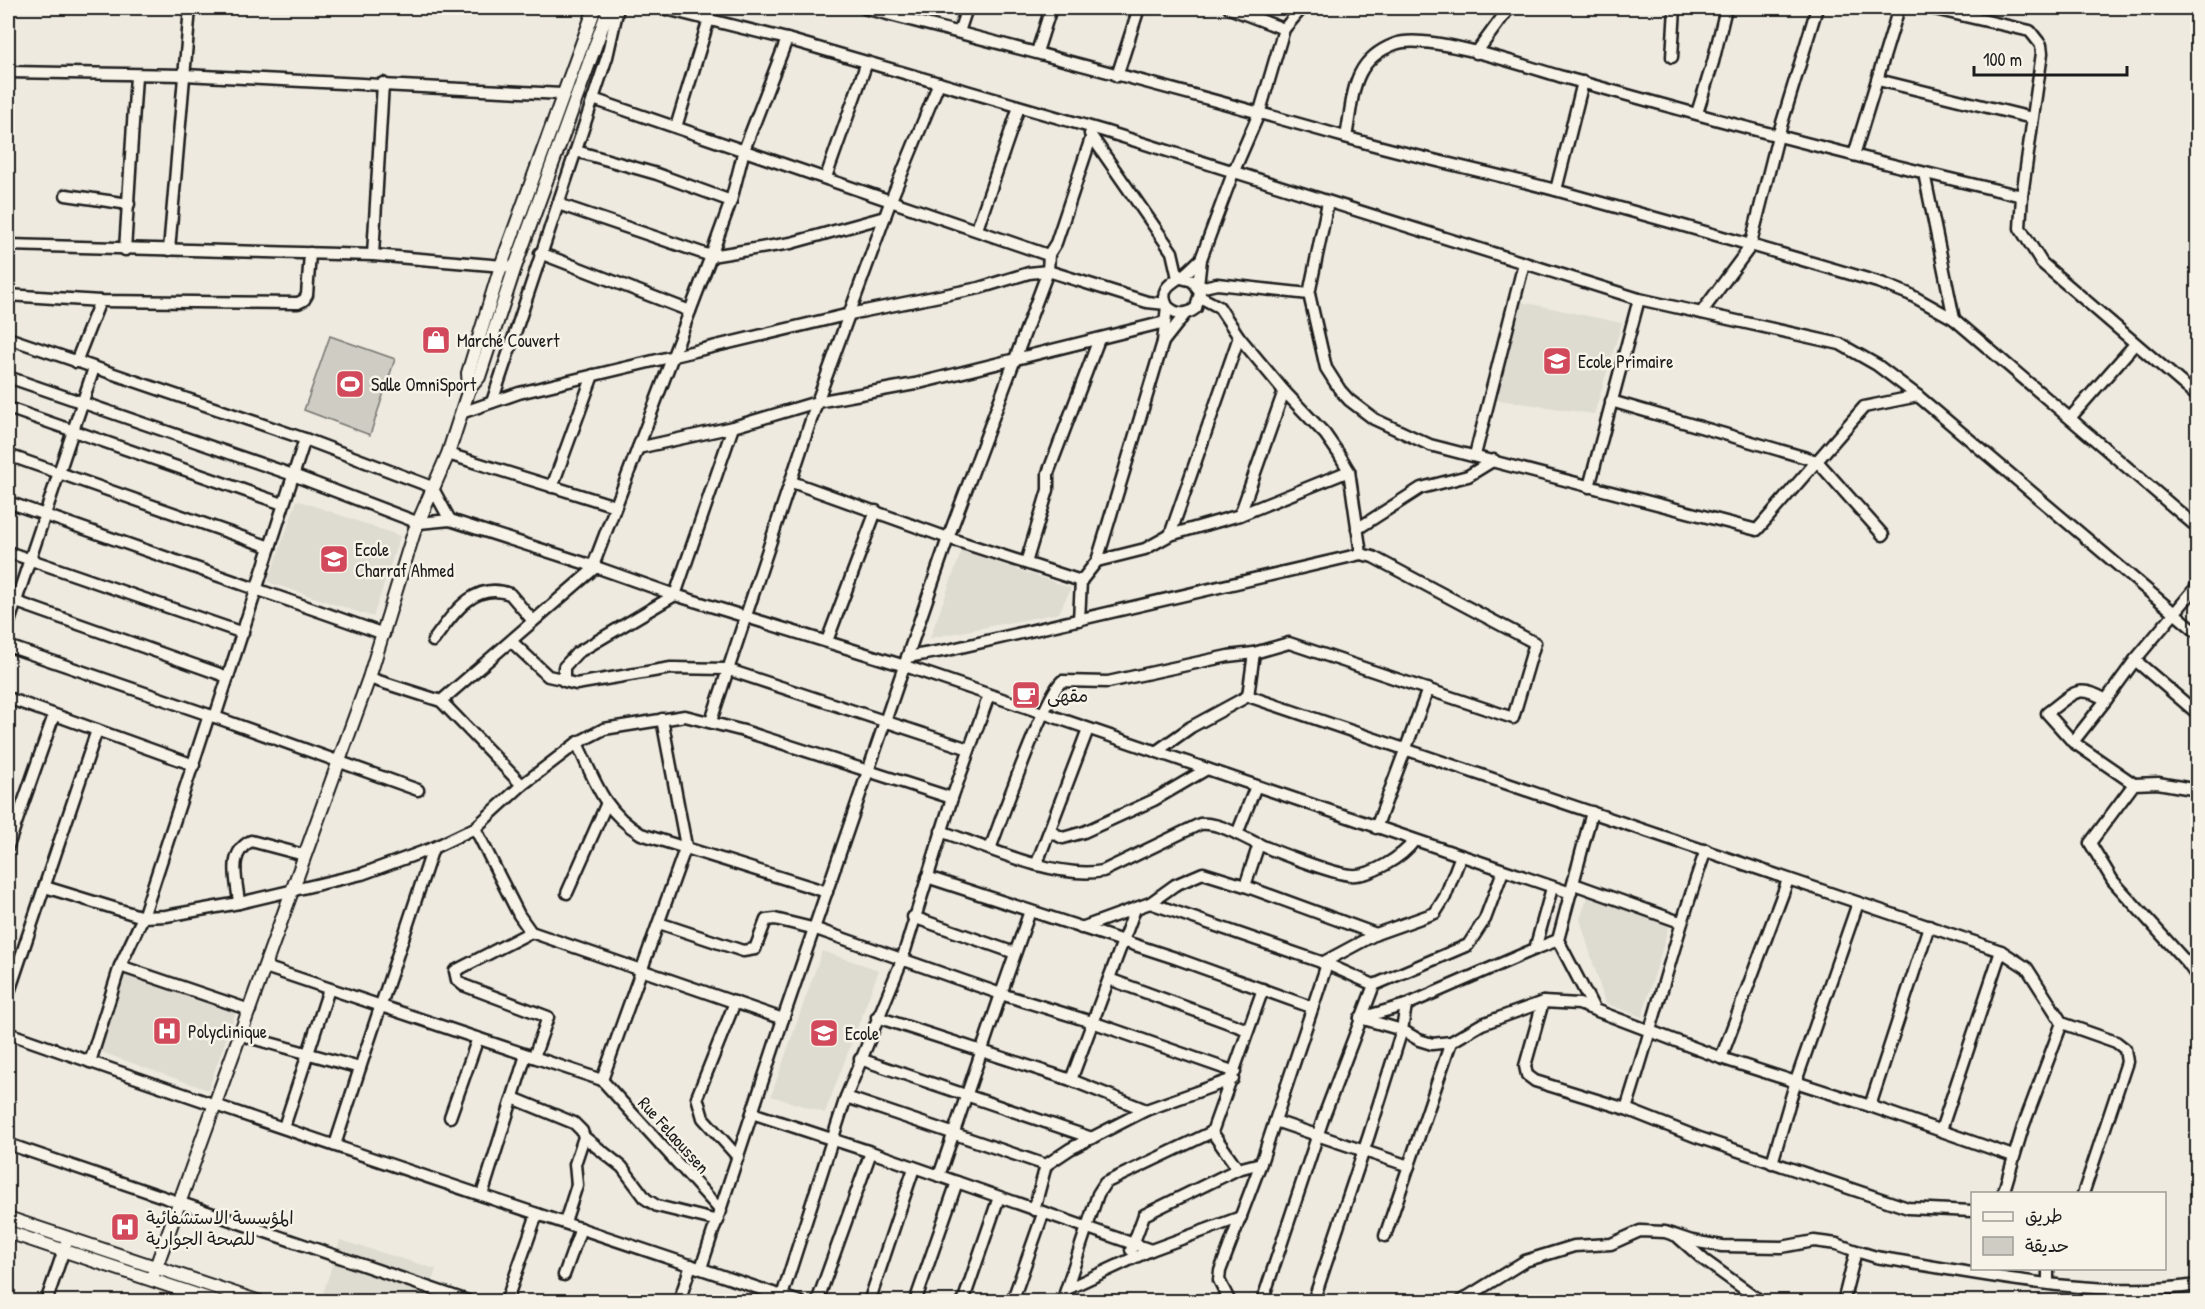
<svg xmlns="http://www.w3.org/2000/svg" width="2205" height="1309" font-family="'Patrick Hand','Playpen Sans Arabic',sans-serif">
<rect width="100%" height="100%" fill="#eeeae0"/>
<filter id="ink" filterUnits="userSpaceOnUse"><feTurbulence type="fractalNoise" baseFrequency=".0167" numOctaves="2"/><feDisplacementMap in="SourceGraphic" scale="12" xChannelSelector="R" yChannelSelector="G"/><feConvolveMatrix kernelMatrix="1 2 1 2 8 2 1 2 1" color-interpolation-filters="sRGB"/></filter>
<g filter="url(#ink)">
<!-- built -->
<g fill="#dedbd1">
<path d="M1522,302L1622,323L1594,414L1493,399Z"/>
<path d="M297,500L400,536L373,617L268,582Z"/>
<path d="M962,550L1071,588L1059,613L930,638Z"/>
<path d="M1589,894L1670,922L1642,1017L1605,1003L1580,919Z"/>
<path d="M822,951L879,970L825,1113L771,1096Z"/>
<path d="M125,973L236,1011L208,1090L98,1051Z"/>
<path d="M340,1240L436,1269L426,1301L338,1302L322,1297Z"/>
</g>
<!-- green -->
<path fill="#cfccc3" stroke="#767470" stroke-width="1.5" d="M330,336L395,359L370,435L304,410Z"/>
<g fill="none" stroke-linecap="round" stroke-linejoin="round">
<!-- minor casing -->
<g stroke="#1c1c1c" stroke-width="15">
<g id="minor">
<path d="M662,8L787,39L1104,131L1639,299L1840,344L1877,365L1918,396L2198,633"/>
<path d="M864,8C1025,50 1185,91 1345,137C1414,157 1485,171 1555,190C1664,220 1773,251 1881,283L1909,294L1954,319L2198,528"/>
<path d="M1229,8L1284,29"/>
<path d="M1930,8L2030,31L2041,45L2042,53L2022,196L2020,228L2042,263L2198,397"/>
<path d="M959,32L967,8"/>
<path d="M1037,52L1051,8"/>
<path d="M1476,53L1509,8"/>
<path d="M1672,57L1675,8"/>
<path d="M8,72L184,75L562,94"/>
<path d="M1117,76L1139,8"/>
<path d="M1878,80L2032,118"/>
<path d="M593,99L1045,254H1049L1056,243L1091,138"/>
<path d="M1697,113L1713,62L1726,8"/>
<path d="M676,127L709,19"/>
<path d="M1090,134L1172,252L1178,278"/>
<path d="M1346,137C1354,96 1350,61 1395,44C1426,32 1525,66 1559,76C1632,96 1705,117 1779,136C1859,157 1941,177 2022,196"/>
<path d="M576,151L657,174L731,201"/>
<path d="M1854,155L1899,8"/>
<path d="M1924,173L1954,319"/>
<path d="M826,177L867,62"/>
<path d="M1556,190L1583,82"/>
<path d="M66,195L129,204"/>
<path d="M1328,202L1309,294L1326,368L1340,390L1349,400L1374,419L1430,445L1757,530L1864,407L1918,396"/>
<path d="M558,204L711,256L791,243L885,217"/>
<path d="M977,229L1019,107"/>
<path d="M8,245L373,255L515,267"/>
<path d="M125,250L136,76"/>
<path d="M169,250L190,8"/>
<path d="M540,253L690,311"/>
<path d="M373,255L383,83"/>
<path d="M1181,278L1193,281L1200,293L1196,308C1186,316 1176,315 1167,306C1159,289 1170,284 1182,276C1189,271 1195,264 1201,259"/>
<path d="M1198,286L1201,259L1233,173L1260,111L1284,29L1302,8"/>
<path d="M1199,288L1217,284L1309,294"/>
<path d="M8,295L100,301L298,303L304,300L307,295L310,253"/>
<path d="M1200,297L1219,307L1239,337L1284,391L1325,434L1339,454L1349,471L1361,554"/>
<path d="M1701,313L1750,247L1778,136L1817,8"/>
<path d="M8,338L305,439L432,487L450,520"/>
<path d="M1163,342L1185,314"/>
<path d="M76,362L100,301"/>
<path d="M8,377L293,475L419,523L450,520L593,566L675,595L905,666L1571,893"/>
<path d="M1611,401L1817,461L1883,535"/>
<path d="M492,402L607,57L618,8"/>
<path d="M8,408L283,504"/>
<path d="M461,413L519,393L850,314L979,288L1029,273L1048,271L1147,302L1166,304"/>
<path d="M2070,418L2135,344"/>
<path d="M733,427L675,595L577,653L564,667V681L576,684L671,668L726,669L969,749"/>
<path d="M638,448L733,427L817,402L915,384L1165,322"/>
<path d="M448,454L615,506"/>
<path d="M8,455L270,547"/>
<path d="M1475,455L1524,263"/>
<path d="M792,482L948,538L1081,581"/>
<path d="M552,487L593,375"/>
<path d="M1589,487L1639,299"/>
<path d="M8,502L384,634"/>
<path d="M1240,515L1284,391"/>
<path d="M1357,529L1421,488L1468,476L1494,460"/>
<path d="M1170,535L1239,337"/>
<path d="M8,552L243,633"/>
<path d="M1097,561L1145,549L1170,535L1240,515L1349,471"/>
<path d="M1026,563L1048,490V473L1099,339"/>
<path d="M593,566L711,256L731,201L744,150L787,39"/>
<path d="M2198,585L2135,660L2198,714"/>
<path d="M8,599L228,677"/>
<path d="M1079,620L1081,581L1097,561L1163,342L1167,306"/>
<path d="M8,625L94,368"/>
<path d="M433,641C452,616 473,580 510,594L533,621"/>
<path d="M827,641L876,511"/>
<path d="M512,642L548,676L562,679"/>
<path d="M8,646L215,717L418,790"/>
<path d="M907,657L948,650L1361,554L1373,557L1535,643L1513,718L1289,643L1254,653L1228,656L1108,682L1062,681C1045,695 1001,820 990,849"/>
<path d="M369,678L441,701L522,785"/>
<path d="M1248,696L1254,653"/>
<path d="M8,698L194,765"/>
<path d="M441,701L596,567"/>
<path d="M215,717L305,439"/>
<path d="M711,721L817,402L891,200L939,83"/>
<path d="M2073,742L2106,700"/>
<path d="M577,743C595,781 603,811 641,834L827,892"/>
<path d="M1157,751L1191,727L1248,696L2001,951L2027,968L2062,1023L2116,1042L2125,1049L2127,1062L2083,1194"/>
<path d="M2134,784L2073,742L2047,713C2072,695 2077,682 2106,700L2135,660"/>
<path d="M2198,790L2158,783L2134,784L2090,843L2113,881L2188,964L2198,978"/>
<path d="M1592,812L1558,940L1593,1007"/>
<path d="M475,828L519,915L531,932L783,1019"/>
<path d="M1376,828L1428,689"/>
<path d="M941,831C985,847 1058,880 1103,871L1200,824C1219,822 1238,835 1256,843C1274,851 1333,874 1351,875C1371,877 1403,856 1414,841"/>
<path d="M1051,832L1063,838L1084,832L1154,800L1207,769"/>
<path d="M1237,834L1256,786"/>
<path d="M8,846L54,715"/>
<path d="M1037,863L1088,729"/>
<path d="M927,877L1175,958L1311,1007"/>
<path d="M1574,884L1680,922"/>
<path d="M1245,886L1259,844"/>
<path d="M45,887L143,917L166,916L239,903L362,874L433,848L475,828L522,785L577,743L604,729L685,716L744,731L952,798"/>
<path d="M567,893L606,805"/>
<path d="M239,903C237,880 227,853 251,841L304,855"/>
<path d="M1150,903L1327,964L1374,985"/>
<path d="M913,917L1015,953"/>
<path d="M659,923L743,951L755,949L766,920L775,919L816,929L1001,994L1030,911"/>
<path d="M1081,928L1150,903L1175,885L1203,873L1245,886L1376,934"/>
<path d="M531,932L455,971L457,980L463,985L548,1017L534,1057"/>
<path d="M1535,949L1558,940"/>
<path d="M1322,963L1376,934L1435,913L1445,897L1460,858"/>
<path d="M120,966L250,1010"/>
<path d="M265,967L602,1080L721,1211"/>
<path d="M1109,979L1248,1030"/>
<path d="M8,995L97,730"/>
<path d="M735,1002L697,1097L703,1118L738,1157"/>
<path d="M1543,1002L1525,1066L1527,1075L1535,1081L1626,1109L1697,1137L1908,1208L1972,1211"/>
<path d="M877,1017L1071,1080"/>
<path d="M1360,1018L1402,1030L1419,1040L1432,1044L1451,1042L1482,1024L1543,1002L1579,1004L1721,1058L1870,1106L2013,1156"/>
<path d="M1360,1018L1406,1005L1535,949L1552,888"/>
<path d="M8,1033C265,1124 523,1209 782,1296L780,1302"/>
<path d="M241,1035L360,1068L433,848"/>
<path d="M1721,1058L1788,880"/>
<path d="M860,1059L1092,1138"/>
<path d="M90,1062L120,966L143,917L209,715"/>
<path d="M602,1080L686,846L662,719"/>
<path d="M846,1097L1046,1165"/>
<path d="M513,1098L574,1123L582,1131L584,1137L575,1164L577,1185L565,1222"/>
<path d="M1870,1106L1929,926"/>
<path d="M1626,1109C1654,1023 1675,936 1706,850"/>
<path d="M1146,1110L1233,1079L1231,1077"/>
<path d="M752,1113L871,1152L817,1302"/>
<path d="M450,1117L478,1038"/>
<path d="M1275,1121L1409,1166"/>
<path d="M284,1127L329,989"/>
<path d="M1941,1130L2001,951"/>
<path d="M584,1137L622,1167L646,1199L657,1206L718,1221"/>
<path d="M8,1144L471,1302"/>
<path d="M335,1145L360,1068"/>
<path d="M871,1152L1151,1250"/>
<path d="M1772,1163L1795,1084L1858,903"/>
<path d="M1238,1169L1212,1132L1263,989"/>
<path d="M939,1176L1001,994L1092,1022L1235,1072"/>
<path d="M2003,1194L2023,1127L2062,1023"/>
<path d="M482,1195L526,1055"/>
<path d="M1034,1210L1046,1165L1070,1149L1146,1110L1071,1080L1135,909"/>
<path d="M1385,1236L1451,1042"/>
<path d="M1679,1238L1704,1260L1762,1302"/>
<path d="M1131,1250L1144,1215L1238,1169L1261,1163"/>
<path d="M701,1268L783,1019L948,538L1048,271L1049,254"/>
<path d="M2048,1268V1283"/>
<path d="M564,1275L581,1228"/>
<path d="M1067,1289L1151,1250L1241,1217"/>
<path d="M46,1302L68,1238"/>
<path d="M506,1302L537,1214"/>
<path d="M679,1302L691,1265"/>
<path d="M800,1302L782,1296L846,1097L902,960L952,798L989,695"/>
<path d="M869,1302L914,1168"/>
<path d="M915,1302L957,1182"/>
<path d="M963,1302L999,1197"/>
<path d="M1012,1302L1043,1214"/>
<path d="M1062,1302L1098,1194L1105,1183L1212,1132"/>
<path d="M1230,1302L1219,1280L1220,1271L1261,1163L1327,964"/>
<path d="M1262,1302L1324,1116L1374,985L1468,945L1485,919L1503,871"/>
<path d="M1313,1302L1369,1135L1402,1030L1406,1005"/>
<path d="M1459,1302L1525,1261L1574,1246L1611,1244L1640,1231L1665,1232L1692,1241L1722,1246L1782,1247L1814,1241L1837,1244L1856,1251"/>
<path d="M1843,1302L1856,1251L1876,1257C1976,1273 2097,1300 2198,1285"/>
</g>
</g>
<!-- tertiary casing -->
<g stroke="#1c1c1c" stroke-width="16">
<g id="tertiary">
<path d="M469,389L468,373L501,266L595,8"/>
<path d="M8,1218L260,1302"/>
<path d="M8,1232L218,1302"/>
<path d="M152,1278L369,678L414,532L448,454L469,389L479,377L515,267L609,8"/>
</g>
</g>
<!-- minor -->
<use href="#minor" stroke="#f7f3e8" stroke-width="10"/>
<!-- tertiary -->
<use href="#tertiary" stroke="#f7f3e8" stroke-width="12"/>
</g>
</g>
<!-- icons -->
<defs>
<g id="shop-square" transform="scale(1.5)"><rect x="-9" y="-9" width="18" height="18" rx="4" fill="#d1495b" stroke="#f7f3e8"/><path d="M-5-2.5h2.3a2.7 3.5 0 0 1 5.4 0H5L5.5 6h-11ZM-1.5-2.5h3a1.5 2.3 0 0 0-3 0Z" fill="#fff"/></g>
<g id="school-square" transform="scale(1.5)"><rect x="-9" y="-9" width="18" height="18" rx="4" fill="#d1495b" stroke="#f7f3e8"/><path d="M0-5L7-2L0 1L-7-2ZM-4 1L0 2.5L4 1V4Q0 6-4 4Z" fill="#fff"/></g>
<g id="stadium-square" transform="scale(1.5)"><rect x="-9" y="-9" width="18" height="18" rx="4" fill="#d1495b" stroke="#f7f3e8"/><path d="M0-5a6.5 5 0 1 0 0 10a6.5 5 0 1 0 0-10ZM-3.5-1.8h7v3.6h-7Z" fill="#fff"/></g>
<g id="cafe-square" transform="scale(1.5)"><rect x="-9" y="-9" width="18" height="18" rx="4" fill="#d1495b" stroke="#f7f3e8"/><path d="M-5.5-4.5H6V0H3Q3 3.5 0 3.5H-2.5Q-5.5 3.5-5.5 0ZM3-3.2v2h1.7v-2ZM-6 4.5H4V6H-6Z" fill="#fff"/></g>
<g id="hospital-square" transform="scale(1.5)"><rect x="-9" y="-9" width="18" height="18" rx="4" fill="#d1495b" stroke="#f7f3e8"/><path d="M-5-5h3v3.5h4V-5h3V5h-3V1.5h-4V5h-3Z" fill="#fff"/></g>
</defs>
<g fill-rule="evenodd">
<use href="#shop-square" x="436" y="340"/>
<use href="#school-square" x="1557" y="361"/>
<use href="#stadium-square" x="350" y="384"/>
<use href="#school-square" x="334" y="559"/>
<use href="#cafe-square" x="1026" y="695"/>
<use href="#hospital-square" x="167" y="1031"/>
<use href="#school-square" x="824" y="1033"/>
<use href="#hospital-square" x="125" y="1227"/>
</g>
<g text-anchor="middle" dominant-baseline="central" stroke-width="5" stroke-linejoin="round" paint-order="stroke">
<!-- poi labels -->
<g font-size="18" fill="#1c1c1c" stroke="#f7f3e8" text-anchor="start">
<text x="457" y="340">Marché Couvert</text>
<text x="1578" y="361">Ecole Primaire</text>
<text x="371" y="384">Salle OmniSport</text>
<text x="355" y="549">Ecole<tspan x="355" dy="21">Charraf Ahmed</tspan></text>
<text x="1047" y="695">مقهى</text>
<text x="188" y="1031">Polyclinique</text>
<text x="845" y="1033">Ecole</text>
<text x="146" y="1217">المؤسسة الاستشفائية<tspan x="146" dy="21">للصحة الجوارية</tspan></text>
</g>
<!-- street labels -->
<g font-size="18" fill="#1c1c1c" stroke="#f7f3e8">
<text transform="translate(674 1135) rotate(48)">Rue Felaoussen</text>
</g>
</g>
<!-- margin -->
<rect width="2205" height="1309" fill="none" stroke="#f7f3e8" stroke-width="30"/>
<rect x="15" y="15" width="2175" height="1279" fill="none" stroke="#1c1c1c" stroke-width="2" filter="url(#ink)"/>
<!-- legend -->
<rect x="1971" y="1192" width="195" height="78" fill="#f7f3e8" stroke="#9f9d96" stroke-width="1.5"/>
<rect x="1983" y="1212" width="30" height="9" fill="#f7f3e8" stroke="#9f9d96" stroke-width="1.5"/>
<text x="2025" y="1222" font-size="18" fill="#1c1c1c">طريق</text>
<rect x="1983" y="1237" width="30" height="18" fill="#cfccc3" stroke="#9f9d96" stroke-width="1.5"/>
<text x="2025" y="1252" font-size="18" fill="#1c1c1c">حديقة</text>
<!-- scale -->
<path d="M1974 66v9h153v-9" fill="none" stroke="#1c1c1c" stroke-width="3"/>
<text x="1983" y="66" font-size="18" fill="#1c1c1c" stroke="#f7f3e8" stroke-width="4.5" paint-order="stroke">100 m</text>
</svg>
